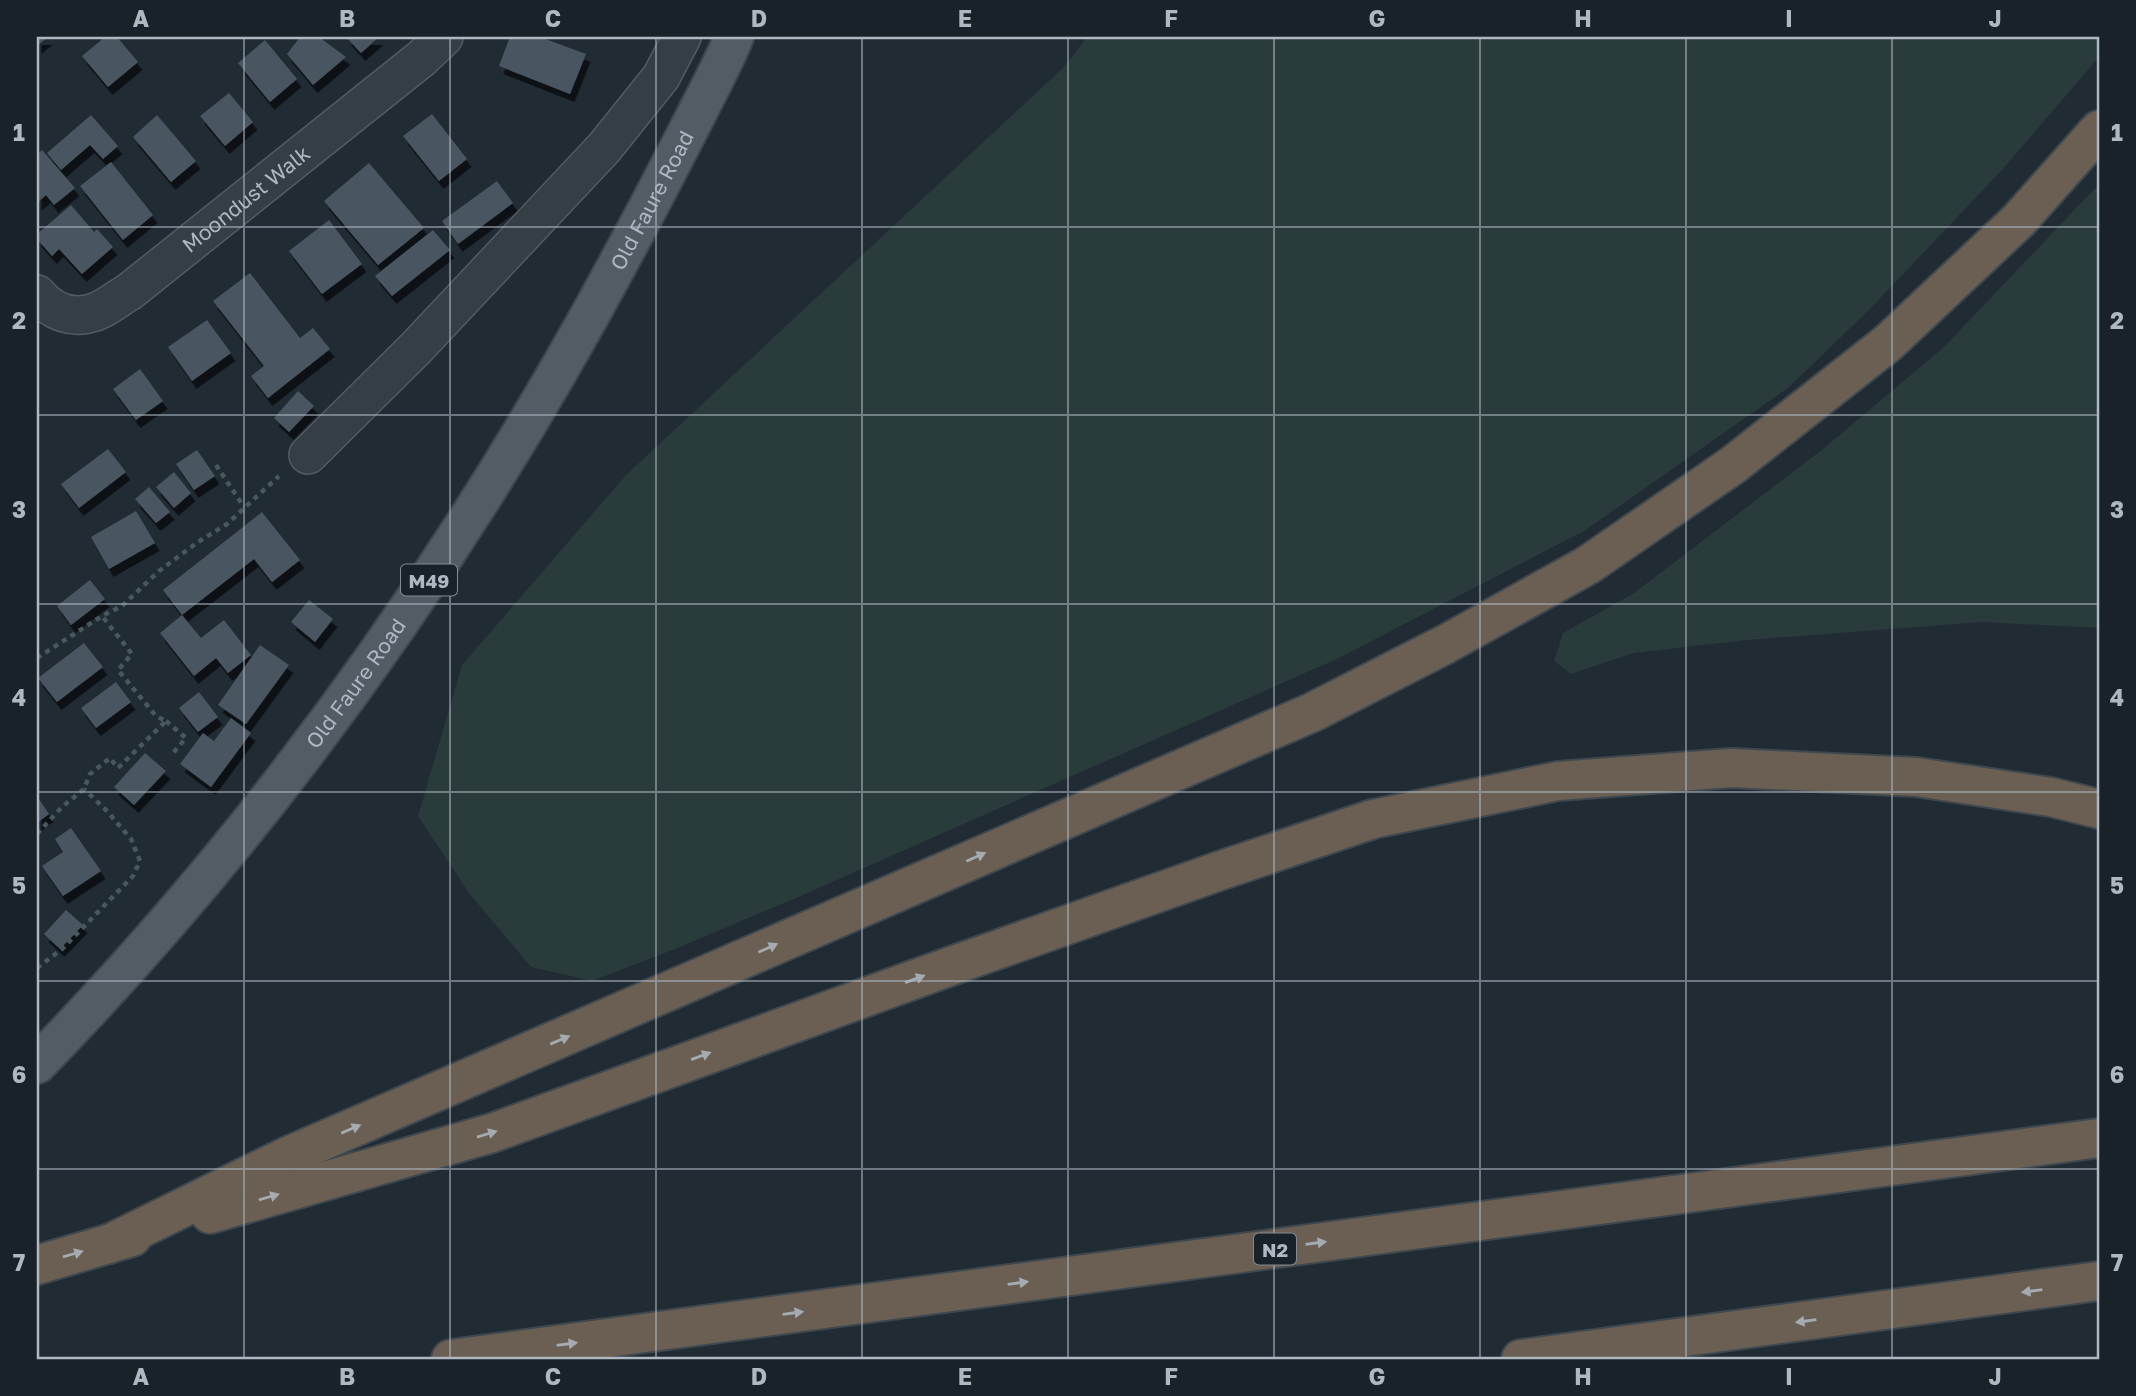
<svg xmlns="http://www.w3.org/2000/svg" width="2136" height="1396" font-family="'Golos Text',sans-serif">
<defs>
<filter id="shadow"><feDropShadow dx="4.5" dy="8" stdDeviation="0" flood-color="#0009"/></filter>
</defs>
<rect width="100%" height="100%" fill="#212b34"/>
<!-- green -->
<g fill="#293b3a">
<path d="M1087,37H2099V57L2002,170L1869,310L1788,388L1584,531L1337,659L796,898L675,949L592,981L531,967L469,893L418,816L462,665L626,475L1064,67Z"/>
<path d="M2099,184V628L1983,622L1747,640L1634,653L1571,674L1554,661L1563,633L1634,593L1823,449L1944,347Z"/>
</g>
<!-- building -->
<g fill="#4a5560" filter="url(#shadow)">
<path d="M37,37H48L37,46Z"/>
<path d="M105,37H117L138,62L108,87L82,56Z"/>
<path d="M300,37H319L346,57L313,85L287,54Z"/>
<path d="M346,37H379L361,53Z"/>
<path d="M510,37H540L586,54L570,94L499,66Z"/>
<path d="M265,40L297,79L270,102L238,63Z"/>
<path d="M229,93L253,122L225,146L200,116Z"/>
<path d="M432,114L467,159L439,181L403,136Z"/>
<path d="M91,115L118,146L103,159L90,145L61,170L47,153Z"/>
<path d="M157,115L196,161L171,182L133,137Z"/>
<path d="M42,150L75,188L54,205L46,195L37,203V155Z"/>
<path d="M111,162L153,215L123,240L80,186Z"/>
<path d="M369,163L424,228L378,265L324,201Z"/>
<path d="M497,181L513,203L458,244L442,221Z"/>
<path d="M71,205L94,232L97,229L113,247L82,274L59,249L52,256L37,239V234Z"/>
<path d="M329,220L362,264L322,294L289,251Z"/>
<path d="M433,230L450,250L392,296L375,276Z"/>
<path d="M250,273L300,338L313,328L330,349L268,398L251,376L264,366L213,301Z"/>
<path d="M207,320L231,353L192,381L168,347Z"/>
<path d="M140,369L163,401L136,420L113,389Z"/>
<path d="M298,391L314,406L289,432L274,418Z"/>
<path d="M108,449L126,472L79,508L61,484Z"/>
<path d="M197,450L215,476L194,490L176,464Z"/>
<path d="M174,472L191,493L174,508L156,487Z"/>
<path d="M149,487L170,512L156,523L135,499Z"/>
<path d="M136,511L155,543L109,569L91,537Z"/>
<path d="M262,512L300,560L272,582L254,559L182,615L163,590Z"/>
<path d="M90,580L105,599L71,625L57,606Z"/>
<path d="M309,600L333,619L315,642L291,622Z"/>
<path d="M182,615L201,638L224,620L251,655L228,673L216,658L194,676L160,633Z"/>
<path d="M84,643L103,667L57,702L38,678Z"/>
<path d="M260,645L289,665L246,724L218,705Z"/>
<path d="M116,682L131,702L96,728L81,708Z"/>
<path d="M199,692L218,717L198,732L179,708Z"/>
<path d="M231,718L251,733L211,787L180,764L203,733L214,741Z"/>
<path d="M145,753L166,771L134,805L114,787Z"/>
<path d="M37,796L49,814L37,823Z"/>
<path d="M71,828L101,871L63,896L42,866L63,852L55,839Z"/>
<path d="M66,910L83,925L60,949L44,934Z"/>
</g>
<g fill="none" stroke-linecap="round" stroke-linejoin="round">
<!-- minor casing -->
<g stroke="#525b63" stroke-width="40">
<g id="minor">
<path id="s1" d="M37,294C52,312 72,320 95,312C107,308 118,298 129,292L422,58L444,37"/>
<path d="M308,455L416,348L604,148L661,77L682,37"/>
</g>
</g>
<!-- primary casing -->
<g stroke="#3e464e" stroke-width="42">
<g id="primary">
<path id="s2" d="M37,1064C269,826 463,553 620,260C645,214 669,168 693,121C707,93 722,66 734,37"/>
</g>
</g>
<!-- motorway casing -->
<g stroke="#3f484f" stroke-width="42">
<g id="motorway">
<path d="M210,1214L492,1133L954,965L1222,870L1373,819L1558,781L1731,768L1916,777L2051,797L2099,809"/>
<path d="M109,1244L288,1156L1313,712L1446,644L1588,565L1733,465L1888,343L2019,220L2099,130"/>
<path d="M37,1265L132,1237"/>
<path d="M451,1359L2099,1138"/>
<path d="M1521,1359L2099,1281"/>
</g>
</g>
<!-- path -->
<g stroke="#48595a" stroke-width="4.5" stroke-dasharray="5 5" stroke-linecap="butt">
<path d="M216,465L244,507"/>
<path d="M37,658L102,616L122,606L159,571L198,542L227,524L279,476"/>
<path d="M166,721L186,738L173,753"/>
<path d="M37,834L62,807L84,789L90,774L110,758L118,768L166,721L156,716L118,670L132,654L102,616"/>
<path d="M37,968L62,949L133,876L140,861L131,839L107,811L84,789"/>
</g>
<!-- minor -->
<use href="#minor" stroke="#353d45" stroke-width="37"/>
<!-- primary -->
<use href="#primary" stroke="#525c65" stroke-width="38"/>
<!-- motorway -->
<use href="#motorway" stroke="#6a5f52" stroke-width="38"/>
</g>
<!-- one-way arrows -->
<defs><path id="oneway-solid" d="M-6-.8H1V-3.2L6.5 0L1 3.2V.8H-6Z" transform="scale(1.75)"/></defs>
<g fill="#a5abb1">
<use href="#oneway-solid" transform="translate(976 857) rotate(-24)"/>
<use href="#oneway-solid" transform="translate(768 948) rotate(-24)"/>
<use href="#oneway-solid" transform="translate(915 979) rotate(-20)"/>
<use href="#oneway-solid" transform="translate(560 1040) rotate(-23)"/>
<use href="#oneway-solid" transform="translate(701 1056) rotate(-20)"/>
<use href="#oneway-solid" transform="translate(351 1129) rotate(-23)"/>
<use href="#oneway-solid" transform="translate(487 1134) rotate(-17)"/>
<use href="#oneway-solid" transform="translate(269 1197) rotate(-16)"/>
<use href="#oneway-solid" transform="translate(1316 1243) rotate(-8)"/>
<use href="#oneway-solid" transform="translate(73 1254) rotate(-16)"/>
<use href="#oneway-solid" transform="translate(1018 1283) rotate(-8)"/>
<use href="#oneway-solid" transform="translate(2032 1291) rotate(172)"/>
<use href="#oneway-solid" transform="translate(793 1313) rotate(-8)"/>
<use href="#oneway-solid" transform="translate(1806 1321) rotate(172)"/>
<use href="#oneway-solid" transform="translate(567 1344) rotate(-8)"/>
</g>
<!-- grid -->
<path fill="none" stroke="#afb8c2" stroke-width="2" stroke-opacity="0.55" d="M244,37V1359M450,37V1359M656,37V1359M862,37V1359M1068,37V1359M1274,37V1359M1480,37V1359M1686,37V1359M1892,37V1359M37,227H2099M37,415H2099M37,604H2099M37,792H2099M37,981H2099M37,1169H2099"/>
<g text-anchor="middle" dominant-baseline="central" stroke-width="5" stroke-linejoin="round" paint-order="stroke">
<!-- shield labels -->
<g fill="#1a2229" stroke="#828b94" stroke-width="2">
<rect x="401" y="564.5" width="56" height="31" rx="5"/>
<rect x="1254" y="1233.5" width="42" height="31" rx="5"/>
</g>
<g font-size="19" font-weight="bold" fill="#afb8c2">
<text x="429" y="580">M49</text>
<text x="1275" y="1249">N2</text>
</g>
<!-- street labels -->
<g font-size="21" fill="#afb8c2" stroke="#1a2229">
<text stroke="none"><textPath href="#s1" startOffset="254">Moondust Walk</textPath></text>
<text stroke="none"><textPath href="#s2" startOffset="1064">Old Faure Road</textPath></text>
<text stroke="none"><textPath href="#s2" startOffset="497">Old Faure Road</textPath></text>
</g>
</g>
<!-- border -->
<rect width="2136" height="1396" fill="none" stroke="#1a2229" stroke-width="77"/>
<rect x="38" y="38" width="2060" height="1320" fill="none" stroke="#afb8c2" stroke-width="2.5"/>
<g font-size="23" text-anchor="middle" font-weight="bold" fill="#afb8c2">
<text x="141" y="27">A</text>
<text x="347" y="27">B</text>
<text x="553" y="27">C</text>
<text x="759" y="27">D</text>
<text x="965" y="27">E</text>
<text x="1171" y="27">F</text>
<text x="1377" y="27">G</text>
<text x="1583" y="27">H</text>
<text x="1789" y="27">I</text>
<text x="1995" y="27">J</text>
<text x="19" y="141">1</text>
<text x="2117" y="141">1</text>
<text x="19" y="329">2</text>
<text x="2117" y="329">2</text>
<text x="19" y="518">3</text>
<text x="2117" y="518">3</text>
<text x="19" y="706">4</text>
<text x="2117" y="706">4</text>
<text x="19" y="894">5</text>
<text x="2117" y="894">5</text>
<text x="19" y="1083">6</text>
<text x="2117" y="1083">6</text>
<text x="19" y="1271">7</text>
<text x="2117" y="1271">7</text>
<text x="141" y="1385">A</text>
<text x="347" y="1385">B</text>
<text x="553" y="1385">C</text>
<text x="759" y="1385">D</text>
<text x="965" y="1385">E</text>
<text x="1171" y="1385">F</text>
<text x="1377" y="1385">G</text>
<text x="1583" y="1385">H</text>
<text x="1789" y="1385">I</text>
<text x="1995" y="1385">J</text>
</g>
</svg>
